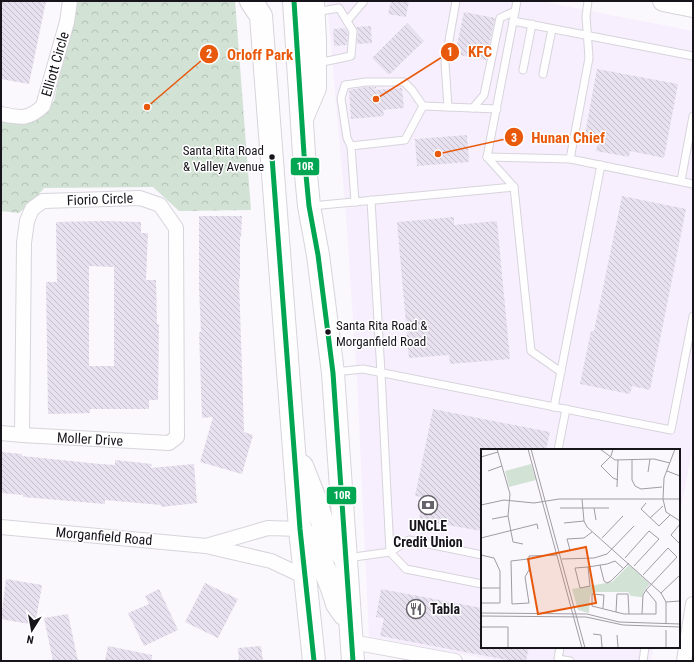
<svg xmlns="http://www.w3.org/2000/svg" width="694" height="662" font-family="'Roboto Condensed',sans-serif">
<defs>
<pattern id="park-crowns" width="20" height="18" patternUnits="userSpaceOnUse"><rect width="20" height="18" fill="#d2e2d5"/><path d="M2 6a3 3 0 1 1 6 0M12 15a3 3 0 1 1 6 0" fill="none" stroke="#b4c1b6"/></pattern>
<pattern id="building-back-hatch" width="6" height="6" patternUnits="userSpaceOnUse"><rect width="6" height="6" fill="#e7e0ee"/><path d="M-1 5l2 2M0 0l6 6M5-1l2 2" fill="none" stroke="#c5bfcc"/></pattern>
</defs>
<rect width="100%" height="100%" fill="#faf7fd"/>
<!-- commercial -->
<path fill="#f7effd" d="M327,1H539L693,31V446L679,517V450H482V647H653L651,661H498L369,637L357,378L346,216Z"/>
<!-- park -->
<path fill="url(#park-crowns)" d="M76,1H235L251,210L179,211L153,187L44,188C37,198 28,205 19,213L1,211V120L37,119L47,113L54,101Z"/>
<!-- building -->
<g fill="url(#building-back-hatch)" fill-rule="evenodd">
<path d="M1,1H46L29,84L1,79Z"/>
<path d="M391,1H409L406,17L388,14Z"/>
<path d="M464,12L495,18L486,60L455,54Z"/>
<path d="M407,23L424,41L389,75L372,58Z"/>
<path d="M371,26L372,43L357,44L358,31L356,27Z"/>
<path d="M345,28L348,32L347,45L334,46L333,29Z"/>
<path d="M597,69L678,84L664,158L630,151L629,157L596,151L598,142L584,139Z"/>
<path d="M366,87H377L374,90L402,88L404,108L383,110L384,116L351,119L349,90Z"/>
<path d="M467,135L469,162L417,166L415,139Z"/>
<path d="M622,196L686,209L650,390L632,386L630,394L580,384L591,331H594Z"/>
<path d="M199,216H242L241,237H240V279H239L244,432L253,435L242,474L200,462L213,417L202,418L199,332H201L199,288Z"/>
<path d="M454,217V225L497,221L510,359L450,364L449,355L409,358L397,222Z"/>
<path d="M104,221L141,222V233H148L146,280H156L157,324H159L158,400H149V409H90V413L48,414L46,282H57L56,222ZM89,266L114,267V366H89Z"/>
<path d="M433,409L550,432L546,450H482V531L419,520L423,497L415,496Z"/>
<path d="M1,452L22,454V456L100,464L115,465V460L152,464L151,468L194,464L197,503L161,507V505L105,500V504L23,497V495L1,493Z"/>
<path d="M6,579L42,585L35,625L1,619Z"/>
<path d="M205,583L238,599L218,638L185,622Z"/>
<path d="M159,589L178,630L144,646L128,613L149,604L145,596Z"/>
<path d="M381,589L482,608V647H529L526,661H512L380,636L384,618L376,617Z"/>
<path d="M68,614L78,661H53L44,618Z"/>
<path d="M108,646L152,655V661H105Z"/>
<path d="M261,646L263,661H239L238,648Z"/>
</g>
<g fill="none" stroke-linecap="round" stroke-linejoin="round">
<!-- lane casing -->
<g stroke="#d7d4db" stroke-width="9">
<g id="lane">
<path d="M517,1L487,157L514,187L531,351L561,372"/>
<path d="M315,12L339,8L353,31L351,56L318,63"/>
<path d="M347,21L364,1"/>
<path d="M513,21L693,56"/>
<path d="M523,70L532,24"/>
<path d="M543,74L552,29"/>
<path d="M448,107L445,63L456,1"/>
<path d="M473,108L484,95L500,18L515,11"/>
<path d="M351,146L347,138L341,98L345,85L366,82H404L412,90L423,106"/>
<path d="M487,157L570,159L693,184"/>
<path d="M570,159L589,58L586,16L588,1"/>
<path d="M681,181L693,116"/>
<path d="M371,200L381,373L390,552L406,569L482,584"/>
<path d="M355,202L351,146L405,140L423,106L497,109"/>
<path d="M311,206L514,187"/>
<path d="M335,372L363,369L671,430L693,316"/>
<path d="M554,407L601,165"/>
<path d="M558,450L566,409"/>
<path d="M347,558L390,552L409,540L482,555"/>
<path d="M560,647L558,659L570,661"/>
<path d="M643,661L645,647"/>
</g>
</g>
<!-- street casing -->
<g stroke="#d7d4db" stroke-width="16">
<g id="street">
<path d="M1,114C20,118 28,120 43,106L67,22L70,1"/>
<path d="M1,433L22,435L169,443L177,437L176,228L160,205L140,198L43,201L32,209L27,221L24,243L22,435"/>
<path d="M1,527L206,546L271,561L305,577"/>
<path d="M206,546L268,528L300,529"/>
<path d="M352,642L455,661"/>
<path d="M684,661L693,604"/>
</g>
</g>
<!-- secondary casing -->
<g stroke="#d7d4db" stroke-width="22">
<g id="secondary">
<path d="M663,1L693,7"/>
<path d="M302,121L316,88V41L314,1"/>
</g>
</g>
<!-- primary casing -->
<g stroke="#d7d4db" stroke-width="24">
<g id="primary">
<path d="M251,1L261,16L300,529L314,661"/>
<path d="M294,1L304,154L309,206L318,255L333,373L353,661"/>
<path d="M302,466L317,504L325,532L345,558"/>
<path d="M300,529L317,551L332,588L337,604L344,614"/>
</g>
</g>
<!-- lane -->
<use href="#lane" stroke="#fefeff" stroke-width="7"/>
<!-- street -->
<use href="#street" stroke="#fefeff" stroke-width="14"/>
<!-- secondary -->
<use href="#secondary" stroke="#fefeff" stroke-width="20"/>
<!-- primary -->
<use href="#primary" stroke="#fefeff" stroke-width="22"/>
<!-- bus-1 casing -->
<g stroke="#fff" stroke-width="8">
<g id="bus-1">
<path d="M294,1L304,154L309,206L318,255L333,373L353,661"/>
<path d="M272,157L300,529L314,661"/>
</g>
</g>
<!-- bus-1 -->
<use href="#bus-1" stroke="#00a651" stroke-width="5"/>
</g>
<!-- icons -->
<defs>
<g id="bank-ring" transform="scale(1)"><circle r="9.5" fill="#fff" stroke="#67636b" stroke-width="1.5"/><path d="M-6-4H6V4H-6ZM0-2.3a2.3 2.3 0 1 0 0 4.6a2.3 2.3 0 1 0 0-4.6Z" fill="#67636b"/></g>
<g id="restaurant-ring" transform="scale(1)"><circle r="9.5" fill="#fff" stroke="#67636b" stroke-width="1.5"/><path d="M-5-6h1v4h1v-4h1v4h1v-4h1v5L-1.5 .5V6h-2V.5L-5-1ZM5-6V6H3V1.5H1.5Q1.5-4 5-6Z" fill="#67636b"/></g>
</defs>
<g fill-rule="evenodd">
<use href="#bank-ring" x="428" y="505"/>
<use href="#restaurant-ring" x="416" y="609"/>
</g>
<!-- markers -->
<g fill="#18141c" stroke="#fff" stroke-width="1.5">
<circle cx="272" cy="157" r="3.5"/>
<circle cx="328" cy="332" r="3.5"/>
</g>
<g text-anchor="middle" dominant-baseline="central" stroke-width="3" stroke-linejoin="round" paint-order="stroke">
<!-- bus labels -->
<g font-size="13" fill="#18141c" stroke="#fff" text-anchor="end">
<text x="264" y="150">Santa Rita Road<tspan x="264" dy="16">&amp; Valley Avenue</tspan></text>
<text x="336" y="325" text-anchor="start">Santa Rita Road &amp;<tspan x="336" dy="16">Morganfield Road</tspan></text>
</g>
<!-- street labels -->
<g font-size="14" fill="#18141c" stroke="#fff">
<text transform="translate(55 64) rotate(-74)">Elliott Circle</text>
<text transform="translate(100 199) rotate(-2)">Fiorio Circle</text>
<text transform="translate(90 439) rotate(3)">Moller Drive</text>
<text transform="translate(104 536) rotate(5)">Morganfield Road</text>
</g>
<!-- poi labels -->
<g font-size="14" font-weight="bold" fill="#18141c" stroke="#fff">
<text x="428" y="526">UNCLE<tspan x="428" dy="16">Credit Union</tspan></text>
<text x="430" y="609" text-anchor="start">Tabla</text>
</g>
</g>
<!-- overview -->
<g transform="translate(481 449)">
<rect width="199" height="199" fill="#faf7fd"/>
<path d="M50,15L55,31L28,38L24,22ZM148,116L169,135L163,142L161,148L150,147L147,143H114L109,146L108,164L97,161L91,140L131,133Z" fill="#d2e2d5"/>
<path fill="none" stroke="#a09ca3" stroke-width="1" d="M16,0L29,45L27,67L32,93L42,95M47,0L101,199M50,0L104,199M119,0L134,11L173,10L189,14M132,0L130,7L120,17L132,29L137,31M194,0L183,29L182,50L185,63L199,72M0,8L17,3M151,11V31L154,37L160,40L181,38M7,22L21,17M186,22L199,27M167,23L169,10M136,38L137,11M101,50L103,72L106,78L180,144L185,153V175M165,54L160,60L178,77L189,66M0,56L23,51L53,54L78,50H199M79,59H128M113,59L115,71M169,69L182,57M11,70L27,67M83,74L103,72M199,75L190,86L199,95M0,89L56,75L57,80M121,89L142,67M89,101L86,90L103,89L111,83M0,106L13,109L19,122V154H0M144,109L168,82L178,90L153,117M47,110L30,112L31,155L48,154L44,128L48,121V107L76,106M81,110L113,109L126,105L153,77M119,116L123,132L126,134L130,132L148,114M107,118L109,137L99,139L94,119L107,118L126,115L134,112L143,120M0,139H19M180,144L199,126M185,153L199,152M122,159L123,146L111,145V157L143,165H175V153L165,141L196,108L187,99L162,126M135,163L136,145H147L148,165M0,164L106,165L138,173L199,175M161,165L162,146L165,141M0,167L105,168L142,176L199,178M0,178H27V199M112,185L120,186L121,198M136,186L137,198M120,199H171M185,199V181"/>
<path fill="#e8590c" fill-opacity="0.15" stroke="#e8590c" stroke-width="2" d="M105,98L115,154L57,165L47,110Z"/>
<rect width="199" height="199" fill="none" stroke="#18141c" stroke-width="2"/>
</g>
<!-- callouts -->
<path fill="none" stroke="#e8590c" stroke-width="1.5" d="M376 99L450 52M147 107L209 54M438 154L514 137"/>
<g fill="#e8590c" stroke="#fff" stroke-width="1.5">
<circle cx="376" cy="99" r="4"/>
<circle cx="147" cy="107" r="4"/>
<circle cx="438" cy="154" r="4"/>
<circle cx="450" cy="52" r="10"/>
<circle cx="209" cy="54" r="10"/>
<circle cx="514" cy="137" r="10"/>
</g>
<g font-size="12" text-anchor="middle" font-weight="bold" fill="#fff">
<text x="450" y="56">1</text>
<text x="209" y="58">2</text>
<text x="514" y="142">3</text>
</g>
<g font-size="15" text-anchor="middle" font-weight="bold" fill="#e8590c" stroke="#fff" stroke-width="3" stroke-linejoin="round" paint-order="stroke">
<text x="480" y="57">KFC</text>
<text x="260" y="60">Orloff Park</text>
<text x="568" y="143">Hunan Chief</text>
</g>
<g stroke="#fff" stroke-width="1.5">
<rect x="290" y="157" width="30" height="19" rx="4" fill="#00a651"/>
<rect x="326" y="486" width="31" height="19" rx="4" fill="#00a651"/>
</g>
<g font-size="11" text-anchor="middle" font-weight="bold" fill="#fff">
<text x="305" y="170">10R</text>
<text x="342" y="499">10R</text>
</g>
<!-- border -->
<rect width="694" height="662" fill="none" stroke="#18141c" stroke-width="4"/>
<!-- north arrow -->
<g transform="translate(32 630) rotate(191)" stroke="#ffffff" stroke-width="3" paint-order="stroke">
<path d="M0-3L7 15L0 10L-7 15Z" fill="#18141c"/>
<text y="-6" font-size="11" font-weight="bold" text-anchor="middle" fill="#18141c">N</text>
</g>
</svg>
